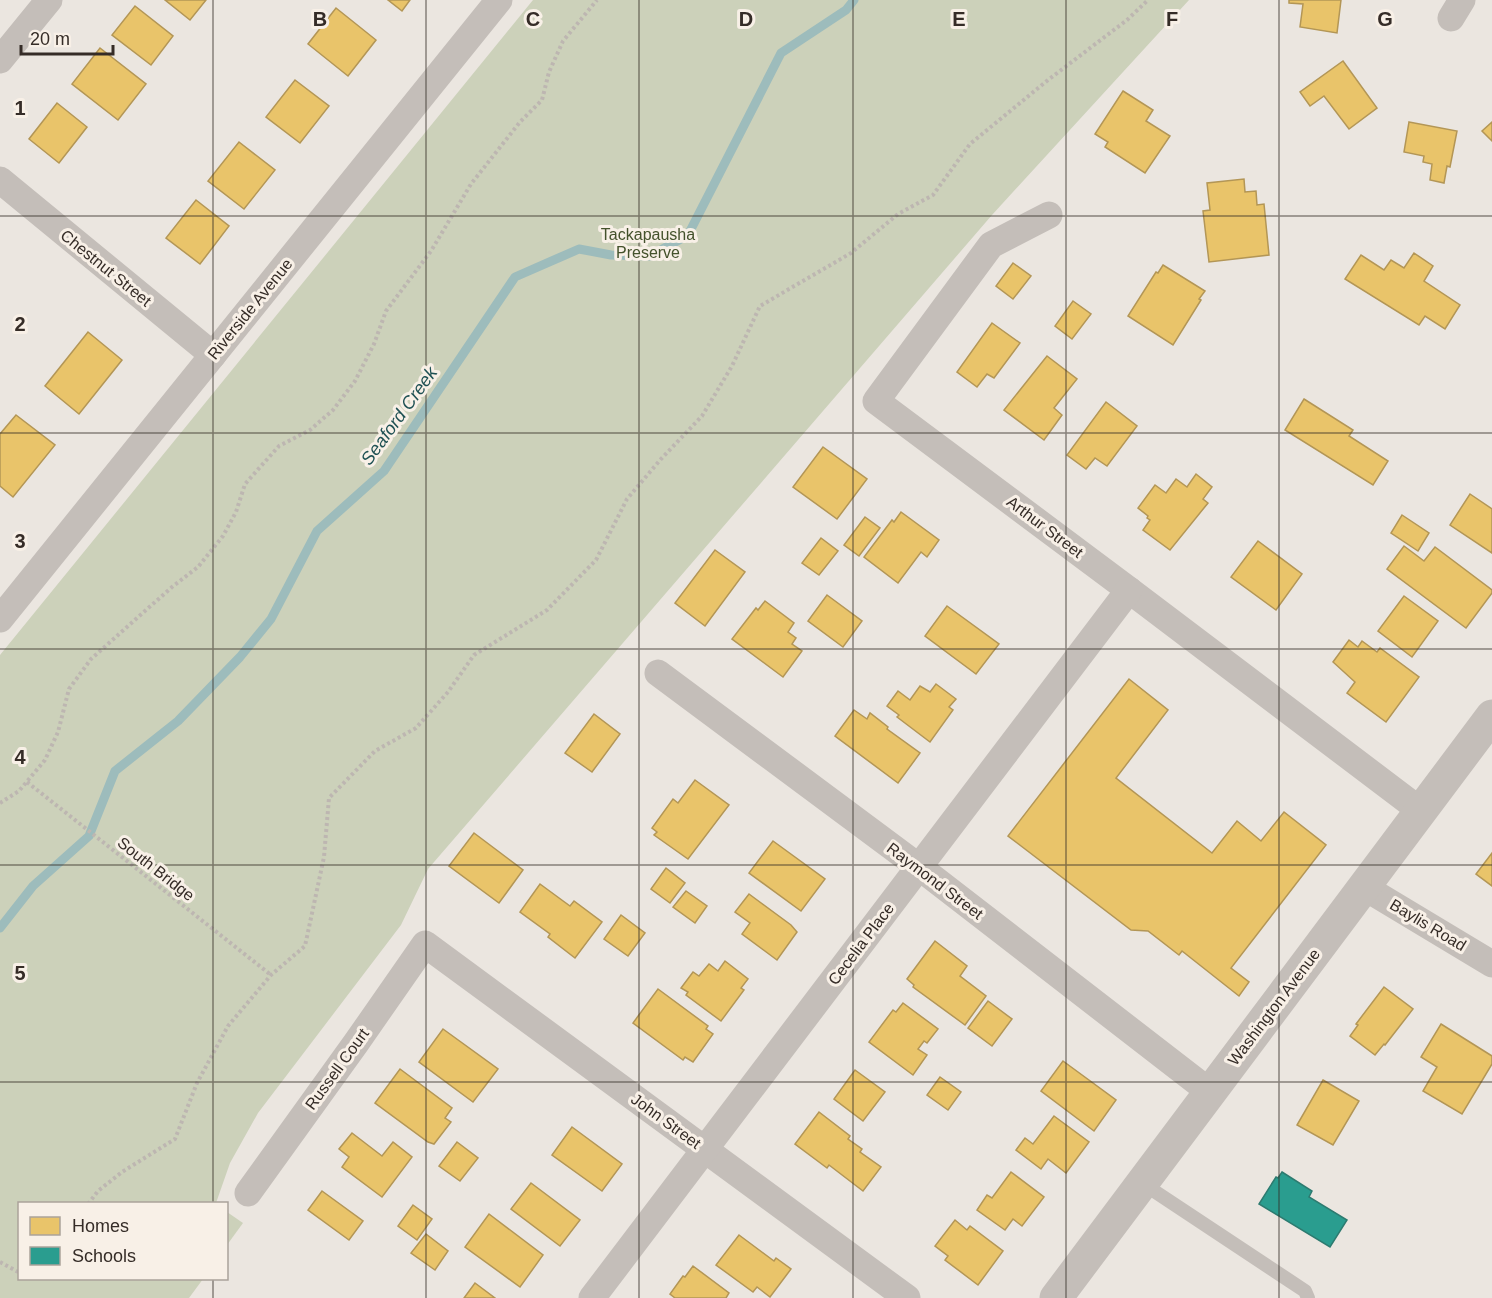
<svg xmlns="http://www.w3.org/2000/svg" width="1492" height="1298" font-family="Arial,sans-serif">
<rect width="100%" height="100%" fill="#ebe6e0"/>
<!-- green -->
<g fill="#ccd1ba">
<path d="M533,0H1189L992,215L428,869L401,925L258,1113L230,1163L216,1203L20,1204V1278L203,1279L189,1298H0V655Z"/>
<path d="M227,1212L243,1223L227,1245Z"/>
</g>
<!-- homes -->
<g fill="#e9c46a" stroke="#b39656" stroke-width="1.5">
<path d="M165,0H206L190,20Z"/>
<path d="M388,0H410L402,11Z"/>
<path d="M1289,0H1341L1337,33L1300,27L1303,4L1289,3Z"/>
<path d="M135,6L173,36L151,65L112,35Z"/>
<path d="M336,8L376,40L348,76L308,44Z"/>
<path d="M100,48L146,84L118,120L72,84Z"/>
<path d="M1343,61L1377,108L1349,129L1324,96L1310,106L1300,92Z"/>
<path d="M295,80L329,106L300,143L266,117Z"/>
<path d="M1123,91L1153,110L1146,121L1170,136L1145,173L1105,147L1108,142L1095,134Z"/>
<path d="M57,103L87,127L59,163L29,139Z"/>
<path d="M1409,122L1457,131L1450,167L1447,166L1444,183L1430,180L1432,164L1423,162L1424,156L1404,152Z"/>
<path d="M1492,122V141L1482,131Z"/>
<path d="M239,142L275,170L244,209L208,181Z"/>
<path d="M1244,179L1245,192L1256,191L1257,205L1264,204L1269,255L1209,262L1203,211L1210,210L1207,183Z"/>
<path d="M196,200L229,226L200,264L166,238Z"/>
<path d="M1414,253L1433,266L1424,281L1460,305L1445,329L1425,316L1419,325L1345,279L1361,255L1384,270L1391,260L1404,268Z"/>
<path d="M1013,263L1031,276L1013,299L996,286Z"/>
<path d="M1163,265L1205,291L1199,299L1201,300L1173,345L1128,316L1156,272L1158,273Z"/>
<path d="M1073,301L1091,314L1072,339L1055,326Z"/>
<path d="M992,323L1020,343L994,378L987,374L977,387L957,372Z"/>
<path d="M88,332L122,360L79,414L45,386Z"/>
<path d="M1047,356L1077,379L1054,408L1062,415L1044,440L1004,410Z"/>
<path d="M1304,399L1353,430L1349,436L1388,461L1373,485L1285,430Z"/>
<path d="M1106,402L1137,426L1107,466L1095,458L1086,469L1067,455Z"/>
<path d="M16,415L55,445L13,497L0,486V434Z"/>
<path d="M823,447L867,479L837,519L793,487Z"/>
<path d="M1196,474L1212,487L1203,499L1208,503L1170,550L1143,530L1150,520L1147,518L1148,516L1138,508L1155,485L1166,493L1176,479L1187,487Z"/>
<path d="M1470,494L1492,509V553L1450,525Z"/>
<path d="M901,512L939,540L927,557L921,552L898,583L864,557L892,520L894,522Z"/>
<path d="M1402,515L1429,533L1418,551L1391,533Z"/>
<path d="M865,517L880,528L859,556L844,545Z"/>
<path d="M821,538L838,551L819,575L802,563Z"/>
<path d="M1258,541L1302,574L1276,610L1231,577Z"/>
<path d="M1404,546L1424,561L1435,547L1492,590V593L1466,628L1387,569Z"/>
<path d="M715,550L745,572L705,626L675,603Z"/>
<path d="M827,595L862,621L843,647L808,621Z"/>
<path d="M1404,596L1438,621L1412,657L1378,631Z"/>
<path d="M765,601L794,623L788,632L796,638L792,644L802,651L783,677L732,639L756,608L758,610Z"/>
<path d="M947,606L999,644L976,674L925,636Z"/>
<path d="M1349,640L1358,647L1362,641L1377,652L1380,648L1419,677L1386,722L1347,693L1355,682L1333,662Z"/>
<path d="M1129,679L1168,710L1116,778L1212,853L1237,821L1261,841L1284,812L1326,845L1231,968L1249,982L1239,996L1182,951L1179,955L1148,931L1131,930L1008,836Z"/>
<path d="M936,684L956,699L949,707L953,710L930,742L897,717L899,715L887,706L898,691L910,700L920,686L930,692Z"/>
<path d="M854,710L867,719L870,713L888,727L887,729L920,753L898,783L835,736Z"/>
<path d="M594,714L620,734L592,772L565,753Z"/>
<path d="M695,780L729,805L688,859L654,835L657,832L652,828L673,799L678,803Z"/>
<path d="M474,833L523,870L499,903L449,866Z"/>
<path d="M773,841L825,879L801,911L749,873Z"/>
<path d="M1492,853V886L1476,874Z"/>
<path d="M666,868L685,883L670,903L651,889Z"/>
<path d="M540,884L570,906L574,901L602,922L575,958L548,937L550,934L520,912Z"/>
<path d="M686,891L707,906L695,923L673,907Z"/>
<path d="M749,894L791,925L797,932L777,960L742,934L750,923L735,912Z"/>
<path d="M621,915L645,933L628,956L604,939Z"/>
<path d="M935,941L967,966L960,976L986,996L965,1025L913,987L914,985L907,979Z"/>
<path d="M725,961L748,979L741,988L744,990L721,1021L686,995L688,992L681,988L693,972L699,976L709,964L718,971Z"/>
<path d="M1384,987L1413,1009L1385,1045L1384,1044L1375,1055L1350,1036L1358,1025L1356,1024Z"/>
<path d="M658,989L708,1026L706,1029L713,1034L693,1062L685,1057L683,1060L633,1023Z"/>
<path d="M988,1001L1012,1019L992,1046L968,1028Z"/>
<path d="M903,1003L938,1029L927,1043L924,1041L918,1049L927,1055L913,1075L869,1042L893,1010L896,1012Z"/>
<path d="M1441,1024L1492,1056V1064L1462,1114L1423,1091L1437,1067L1421,1057Z"/>
<path d="M443,1029L498,1069L473,1102L419,1062Z"/>
<path d="M1063,1061L1116,1100L1094,1131L1041,1091Z"/>
<path d="M400,1069L452,1108L445,1118L451,1122L434,1144L428,1142L375,1103Z"/>
<path d="M855,1070L885,1092L863,1121L834,1099Z"/>
<path d="M940,1077L961,1092L948,1110L927,1095Z"/>
<path d="M1323,1080L1359,1101L1333,1145L1297,1125Z"/>
<path d="M819,1112L850,1136L848,1139L862,1149L860,1152L881,1167L863,1191L829,1165L827,1168L795,1144Z"/>
<path d="M1054,1116L1089,1142L1066,1173L1048,1159L1041,1169L1016,1150L1025,1138L1033,1144Z"/>
<path d="M572,1127L622,1164L602,1191L552,1155Z"/>
<path d="M352,1133L382,1156L393,1142L412,1157L382,1197L342,1167L349,1157L339,1149Z"/>
<path d="M457,1142L478,1158L460,1181L439,1166Z"/>
<path d="M1011,1172L1044,1197L1022,1226L1013,1219L1005,1230L977,1210L987,1195L992,1198Z"/>
<path d="M531,1183L580,1220L560,1246L511,1209Z"/>
<path d="M322,1191L363,1221L349,1240L308,1210Z"/>
<path d="M413,1205L432,1219L417,1240L398,1226Z"/>
<path d="M489,1214L543,1255L520,1287L465,1247Z"/>
<path d="M955,1220L967,1230L970,1226L1003,1251L978,1285L945,1260L948,1256L935,1246Z"/>
<path d="M426,1234L448,1251L435,1270L411,1253Z"/>
<path d="M739,1235L774,1261L776,1258L791,1269L770,1297L757,1287L753,1292L716,1265Z"/>
<path d="M693,1266L729,1293L726,1298H675L670,1294L683,1276L685,1277Z"/>
<path d="M475,1283L495,1298H464Z"/>
</g>
<!-- schools -->
<path fill="#2a9d8f" stroke="#2d7b70" stroke-width="1.5" d="M1282,1172L1312,1191L1309,1197L1347,1220L1330,1247L1259,1204L1276,1177L1278,1178Z"/>
<g fill="none" stroke-linecap="round" stroke-linejoin="round">
<!-- stream -->
<path stroke="#9dbcbc" stroke-width="9" d="M0,928L33,886L89,836L115,771L178,721L240,657L271,619L317,531L384,471L515,277L579,249L611,255L650,256L688,235L781,53L846,10L854,0"/>
<!-- path -->
<g stroke="#bdb6b1" stroke-width="4" stroke-dasharray="3 3" stroke-linecap="butt">
<path d="M27,782L271,975"/>
<path d="M0,803L19,791L45,760L58,732L69,689L91,659L172,587L198,567L223,536L236,512L245,484L279,446L310,430L333,410L355,381L374,344L386,311L431,251L471,184L520,122L542,100L549,72L563,41L597,0"/>
<path d="M88,1204L98,1191L122,1172L175,1139L197,1083L228,1026L271,975L305,946L324,857L329,798L375,751L416,728L448,692L474,655L547,610L596,560L627,499L661,459L702,416L732,366L760,306L851,253L898,214L933,195L970,144L1048,80L1127,20L1148,0"/>
<path d="M0,1262L20,1273"/>
</g>
<!-- service -->
<path stroke="#c4beb9" stroke-width="14" d="M1142,1183L1305,1291L1308,1298"/>
<!-- minor -->
<g stroke="#c4beb9" stroke-width="27">
<path d="M1451,18L1462,0"/>
<path d="M0,60L49,0"/>
<path d="M0,180L213,355"/>
<path d="M1049,215L991,245L876,401L1129,590L1421,811"/>
<path d="M0,619L499,0"/>
<path d="M658,673L919,867L1210,1092"/>
<path d="M1364,887L1492,964"/>
<path d="M248,1193L356,1043L425,944L907,1298"/>
<path d="M592,1298L1129,590"/>
</g>
<!-- tertiary -->
<path stroke="#c4beb9" stroke-width="33" d="M1056,1298L1492,716"/>
</g>
<!-- grid -->
<path fill="none" stroke="#352c27" stroke-width="1.5" stroke-opacity="0.55" d="M213,0V1204M426,0V1298M639,0V1298M853,0V1298M1066,0V1298M1279,0V1298M0,216H1492M0,433H1492M0,649H1492M0,865H1492M0,1082H1492M213,1278V1298"/>
<g text-anchor="middle" dominant-baseline="central" stroke-width="6" stroke-linejoin="round" paint-order="stroke">
<!-- park labels -->
<g font-size="16" fill="#44522c" stroke="#f8f0e7">
<text x="648" y="234">Tackapausha<tspan x="648" dy="18">Preserve</tspan></text>
</g>
<!-- street labels -->
<g font-size="16" fill="#352c27" stroke="#f8f0e7">
<text transform="translate(106 268) rotate(39)">Chestnut Street</text>
<text transform="translate(250 309) rotate(-51)">Riverside Avenue</text>
<text transform="translate(1045 527) rotate(37)">Arthur Street</text>
<text transform="translate(156 869) rotate(38)">South Bridge</text>
<text transform="translate(935 881) rotate(37)">Raymond Street</text>
<text transform="translate(1428 925) rotate(31)">Baylis Road</text>
<text transform="translate(861 944) rotate(-53)">Cecelia Place</text>
<text transform="translate(1274 1007) rotate(-53)">Washington Avenue</text>
<text transform="translate(337 1069) rotate(-54)">Russell Court</text>
<text transform="translate(666 1121) rotate(36)">John Street</text>
</g>
<!-- water labels -->
<g font-size="18" font-style="italic" fill="#1f5154" stroke="#f8f0e7">
<text transform="translate(399 416) rotate(-54)">Seaford Creek</text>
</g>
</g>
<g font-size="20" text-anchor="middle" font-weight="bold" fill="#352c27" stroke="#f8f0e7" stroke-width="6" stroke-linejoin="round" paint-order="stroke">
<text x="320" y="26">B</text>
<text x="533" y="26">C</text>
<text x="746" y="26">D</text>
<text x="959" y="26">E</text>
<text x="1172" y="26">F</text>
<text x="1385" y="26">G</text>
<text x="20" y="115">1</text>
<text x="20" y="331">2</text>
<text x="20" y="548">3</text>
<text x="20" y="764">4</text>
<text x="20" y="980">5</text>
</g>
<!-- legend -->
<rect x="18" y="1202" width="210" height="78" fill="#f8f0e7" stroke="#aaa29a" stroke-width="1.5"/>
<rect x="30" y="1217" width="30" height="18" fill="#e9c46a" stroke="#aaa29a" stroke-width="1.5"/>
<text x="72" y="1232" font-size="18" fill="#352c27">Homes</text>
<rect x="30" y="1247" width="30" height="18" fill="#2a9d8f" stroke="#aaa29a" stroke-width="1.5"/>
<text x="72" y="1262" font-size="18" fill="#352c27">Schools</text>
<!-- scale -->
<path d="M21 45v9h92v-9" fill="none" stroke="#352c27" stroke-width="3"/>
<text x="30" y="45" font-size="18" fill="#352c27" stroke="#f8f0e7" stroke-width="4.5" paint-order="stroke">20 m</text>
</svg>
